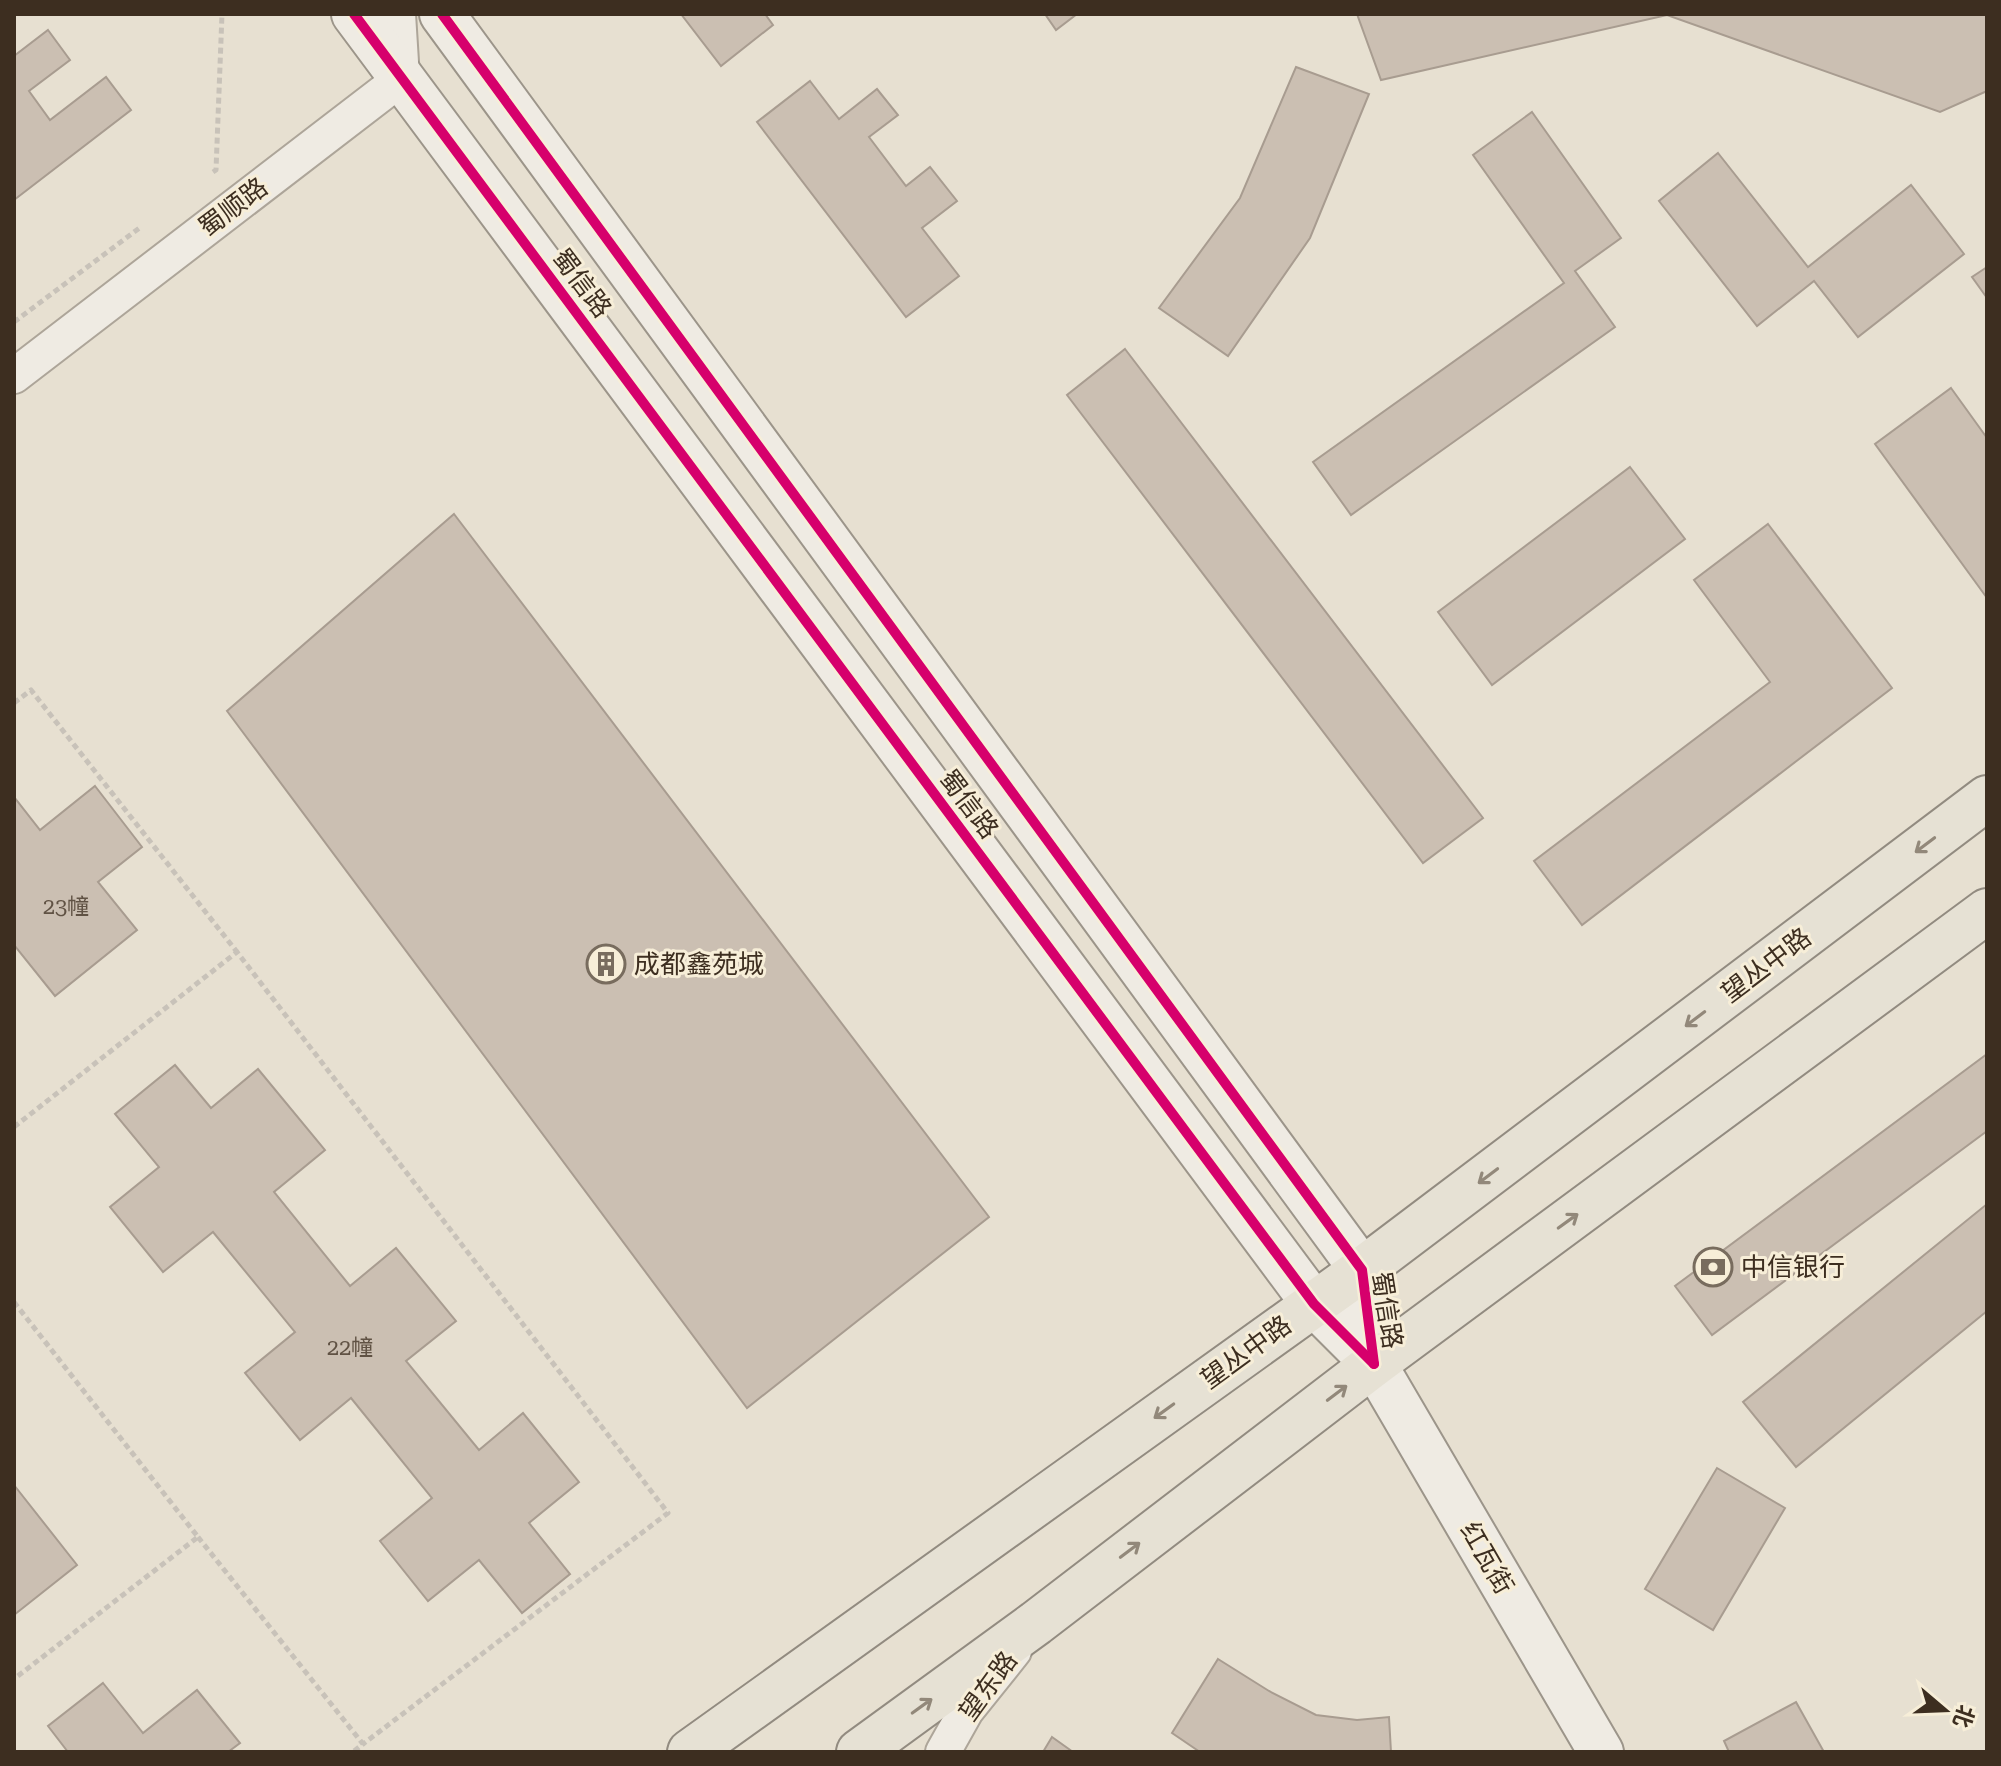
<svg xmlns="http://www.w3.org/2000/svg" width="2001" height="1766" font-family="'Roboto Serif','Noto Sans SC',serif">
<rect width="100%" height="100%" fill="#e7e0d1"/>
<!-- building -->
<g fill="#cbbfb2" stroke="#a89c90" stroke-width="2">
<path d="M681,14H765L773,25L721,66Z"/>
<path d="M1045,14H1077L1056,30Z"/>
<path d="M1357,14H1987V91L1940,112L1667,15L1381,80Z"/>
<path d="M48,30L70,60L29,91L50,120L106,77L131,110L14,200V56Z"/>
<path d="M1296,67L1369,94L1310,238L1228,356L1159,308L1240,198Z"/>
<path d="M810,81L839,119L877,89L898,115L869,137L906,186L930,167L957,201L922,228L959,276L906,317L757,122Z"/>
<path d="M1532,112L1621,238L1575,271L1615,327L1351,515L1313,462L1564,283L1473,155Z"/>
<path d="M1718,153L1808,267L1911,185L1964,254L1858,337L1814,281L1757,326L1659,201Z"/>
<path d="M1987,267V298L1972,277Z"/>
<path d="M1125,349L1483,818L1423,863L1067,395Z"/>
<path d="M1951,388L1987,438V598L1875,444Z"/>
<path d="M1630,467L1685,539L1492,685L1438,612Z"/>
<path d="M454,514L989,1217L747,1408L227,711Z"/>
<path d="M1768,524L1892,688L1582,925L1534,861L1770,682L1694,580Z"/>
<path d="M95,786L142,847L98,882L137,930L55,996L14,945V797L40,830Z"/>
<path d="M1987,1054V1131L1712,1335L1675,1286Z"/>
<path d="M175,1065L211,1108L258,1069L325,1150L274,1192L350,1286L396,1248L456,1321L406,1361L479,1450L523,1413L579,1482L529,1523L570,1574L522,1613L479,1560L428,1601L380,1541L432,1498L351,1398L300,1440L245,1373L295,1332L213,1232L163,1272L110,1207L159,1167L115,1114Z"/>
<path d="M1987,1204V1311L1796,1467L1743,1402Z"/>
<path d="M1717,1468L1785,1508L1713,1630L1645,1589Z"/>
<path d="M14,1485L77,1565L14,1615Z"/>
<path d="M1218,1659L1269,1691L1316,1715L1357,1720L1389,1717L1391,1752H1200L1172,1733Z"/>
<path d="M103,1683L143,1733L197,1690L240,1743L228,1752H68L48,1726Z"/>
<path d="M1796,1702L1824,1752H1729L1724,1741Z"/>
<path d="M1052,1737L1073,1752H1043Z"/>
</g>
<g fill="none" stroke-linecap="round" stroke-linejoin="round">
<!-- street casing -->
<g stroke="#ada599" stroke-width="38">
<g id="street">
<path d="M14,376L402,78L398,14"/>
<path d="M943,1752L966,1711L1014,1651"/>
</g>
</g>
<!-- secondary casing -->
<g stroke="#9c958a" stroke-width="48">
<g id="secondary">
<path d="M354,14L1314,1304L1374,1364L1601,1752"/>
<path d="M442,14L1362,1270L1374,1364"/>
</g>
</g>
<!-- primary casing -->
<g stroke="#928b80" stroke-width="48">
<g id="primary">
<path d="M690,1752L1362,1270L1987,798"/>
<path d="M859,1752L1036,1623L1374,1364L1987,911"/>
</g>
</g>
<!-- path -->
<g stroke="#c8c2b9" stroke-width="5" stroke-dasharray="6 4" stroke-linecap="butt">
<path d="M213,172L216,170L222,14"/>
<path d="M14,322L142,226"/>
<path d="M14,703L31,690L237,952"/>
<path d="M14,1127L237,952L668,1513L363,1744"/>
<path d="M14,1302L198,1537L14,1679"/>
<path d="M198,1537L363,1744L353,1752"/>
</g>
<!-- street -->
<use href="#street" stroke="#efebe3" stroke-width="34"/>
<!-- secondary -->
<use href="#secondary" stroke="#efebe3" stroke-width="44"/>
<!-- primary -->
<use href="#primary" stroke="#e6e1d4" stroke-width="44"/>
<!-- cycleway casing -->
<g stroke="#f7eed8" stroke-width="15">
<g id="cycleway">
<path d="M354,14L1314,1304L1374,1364"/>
<path d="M442,14L1362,1270L1374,1364"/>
</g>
</g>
<!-- cycleway -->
<use href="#cycleway" stroke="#d6006c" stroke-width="10"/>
</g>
<!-- one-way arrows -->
<defs><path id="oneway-shaft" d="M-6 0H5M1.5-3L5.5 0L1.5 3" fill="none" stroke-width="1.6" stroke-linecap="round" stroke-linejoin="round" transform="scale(2)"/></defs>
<g stroke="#92887a">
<use href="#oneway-shaft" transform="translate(1925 845) rotate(143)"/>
<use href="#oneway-shaft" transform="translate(1695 1019) rotate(143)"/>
<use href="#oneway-shaft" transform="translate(1488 1176) rotate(143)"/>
<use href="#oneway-shaft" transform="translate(1568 1221) rotate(-36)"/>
<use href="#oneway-shaft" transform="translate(1337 1393) rotate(-37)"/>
<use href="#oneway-shaft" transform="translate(1164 1411) rotate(144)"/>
<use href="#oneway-shaft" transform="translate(1130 1550) rotate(-37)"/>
<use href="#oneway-shaft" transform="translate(922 1706) rotate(-36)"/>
</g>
<!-- icons -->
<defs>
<g id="building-ring" transform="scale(2)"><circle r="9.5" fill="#f7eed8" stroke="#786c5e" stroke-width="1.5"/><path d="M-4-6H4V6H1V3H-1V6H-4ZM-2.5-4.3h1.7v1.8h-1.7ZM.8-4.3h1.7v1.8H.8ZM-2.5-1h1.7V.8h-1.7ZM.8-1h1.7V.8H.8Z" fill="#786c5e"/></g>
<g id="bank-ring" transform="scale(2)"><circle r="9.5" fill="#f7eed8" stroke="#786c5e" stroke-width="1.5"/><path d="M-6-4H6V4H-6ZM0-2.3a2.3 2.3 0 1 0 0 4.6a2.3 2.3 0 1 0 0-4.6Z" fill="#786c5e"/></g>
</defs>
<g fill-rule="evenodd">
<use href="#building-ring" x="606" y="964"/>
<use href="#bank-ring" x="1713" y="1267"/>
</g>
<g text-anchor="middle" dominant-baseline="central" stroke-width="6" stroke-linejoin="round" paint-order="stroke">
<!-- number labels -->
<g font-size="22" fill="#605244">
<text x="66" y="906">23幢</text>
<text x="350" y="1347">22幢</text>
</g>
<!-- street labels -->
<g font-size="26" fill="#3d2e20" stroke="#f7eed8">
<text transform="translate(233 207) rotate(-37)">蜀顺路</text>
<text transform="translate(582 283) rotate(53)">蜀信路</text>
<text transform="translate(969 804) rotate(53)">蜀信路</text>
<text transform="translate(1766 965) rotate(-37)">望丛中路</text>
<text transform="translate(1387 1310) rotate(81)">蜀信路</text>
<text transform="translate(1246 1352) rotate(-36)">望丛中路</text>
<text transform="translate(1487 1558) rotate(60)">红瓦街</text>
<text transform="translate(988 1686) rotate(-54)">望东路</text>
</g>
<!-- poi labels -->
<g font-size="26" fill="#3d2e20" stroke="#f7eed8" text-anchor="start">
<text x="634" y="964">成都鑫苑城</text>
<text x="1741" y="1267">中信银行</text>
</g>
</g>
<!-- border -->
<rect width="2001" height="1766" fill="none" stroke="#3d2e20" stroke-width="32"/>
<!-- north arrow -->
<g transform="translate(1945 1710) rotate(109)" stroke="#f7eed8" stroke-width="6" paint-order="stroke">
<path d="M0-6L14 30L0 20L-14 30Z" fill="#3d2e20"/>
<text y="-12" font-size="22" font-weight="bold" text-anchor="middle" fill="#3d2e20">北</text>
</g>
</svg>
